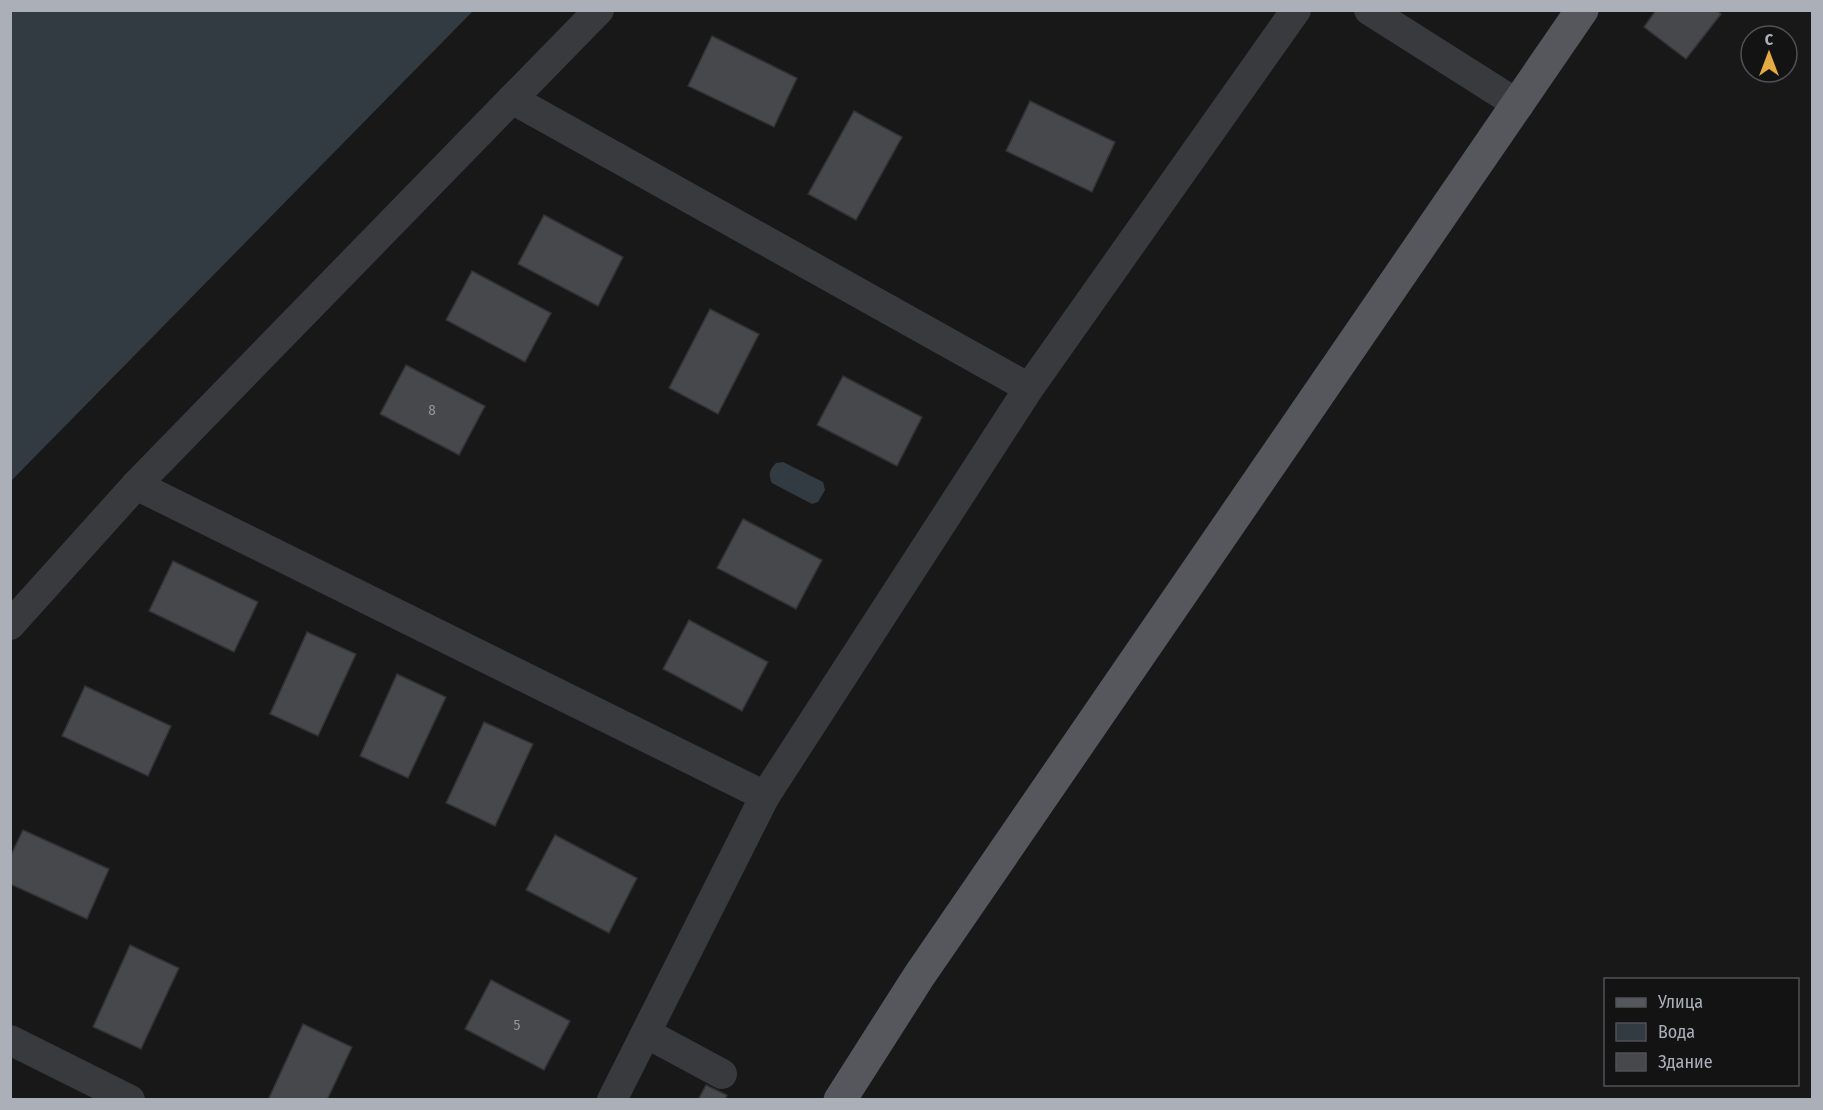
<svg xmlns="http://www.w3.org/2000/svg" width="1823" height="1110" font-family="'Fira Sans Condensed',sans-serif">
<rect width="100%" height="100%" fill="#181819"/>
<!-- water -->
<g fill="#313b41">
<path d="M11,10L473,11L11,481L10,11Z"/>
<path d="M783,462L823,482L825,490L818,502L812,504L772,483C768,475 769,470 776,463Z"/>
</g>
<!-- building -->
<g fill="#47484c" stroke="#323235" stroke-width="1.5">
<path d="M1656,10H1716L1721,14L1686,59L1644,27Z"/>
<path d="M712,36L797,78L774,127L688,86Z"/>
<path d="M1030,101L1115,142L1092,192L1006,151Z"/>
<path d="M854,111L902,137L856,220L808,194Z"/>
<path d="M544,215L623,257L598,306L518,264Z"/>
<path d="M472,271L551,313L525,362L446,320Z"/>
<path d="M710,309L759,334L718,414L669,388Z"/>
<path d="M406,365L485,406L459,455L380,414Z"/>
<path d="M843,376L922,417L897,466L817,425Z"/>
<path d="M743,519L822,560L796,609L717,568Z"/>
<path d="M173,561L258,602L234,652L149,611Z"/>
<path d="M689,620L768,662L742,711L663,669Z"/>
<path d="M307,632L356,654L318,736L270,714Z"/>
<path d="M397,674L446,697L408,778L360,756Z"/>
<path d="M85,686L171,726L148,776L62,736Z"/>
<path d="M484,722L533,744L495,826L446,803Z"/>
<path d="M23,830L109,869L87,919L10,884V857Z"/>
<path d="M555,835L637,878L609,933L526,890Z"/>
<path d="M130,945L179,968L141,1049L93,1027Z"/>
<path d="M491,980L570,1021L544,1070L465,1029Z"/>
<path d="M303,1024L352,1047L327,1100H268Z"/>
<path d="M706,1085L727,1095L725,1100H698Z"/>
</g>
<g fill="none" stroke-linecap="round" stroke-linejoin="round">
<!-- minor -->
<g stroke="#393a3e" stroke-width="30">
<path d="M1369,10L1519,105"/>
<path d="M512,99L599,10"/>
<path d="M1029,388L512,99L136,485L765,796L1029,388L1296,10"/>
<path d="M10,625L136,485"/>
<path d="M646,1033L722,1074"/>
<path d="M10,1040L130,1100"/>
<path d="M612,1100L765,796"/>
</g>
<!-- major -->
<path stroke="#55575d" stroke-width="33" d="M840,1100L919,976L1582,10"/>
</g>
<g text-anchor="middle" dominant-baseline="central" stroke-width="5" stroke-linejoin="round" paint-order="stroke">
<!-- number labels -->
<g font-size="15" fill="#92959d">
<text x="432" y="410">8</text>
<text x="517" y="1025">5</text>
</g>
</g>
<!-- border -->
<rect width="1823" height="1110" fill="none" stroke="#abafb8" stroke-width="24"/>
<!-- legend -->
<rect x="1604" y="978" width="195" height="108" fill="#131314" stroke="#505156" stroke-width="1.5"/>
<rect x="1616" y="998" width="30" height="9" fill="#55575d" stroke="#505156" stroke-width="1.5"/>
<text x="1658" y="1008" font-size="18" fill="#abafb8">Улица</text>
<rect x="1616" y="1023" width="30" height="18" fill="#313b41" stroke="#505156" stroke-width="1.5"/>
<text x="1658" y="1038" font-size="18" fill="#abafb8">Вода</text>
<rect x="1616" y="1053" width="30" height="18" fill="#47484c" stroke="#505156" stroke-width="1.5"/>
<text x="1658" y="1068" font-size="18" fill="#abafb8">Здание</text>
<!-- north arrow -->
<g transform="translate(1769 54)"><circle r="28" fill="#131314" stroke="#505156" stroke-width="1.5"/>
<path d="M0-4.5L10 22L0 15L-10 22Z" fill="#e4aa44"/>
<text y="-9" font-size="16" font-weight="bold" text-anchor="middle" fill="#abafb8">С</text>
</g>
</svg>
